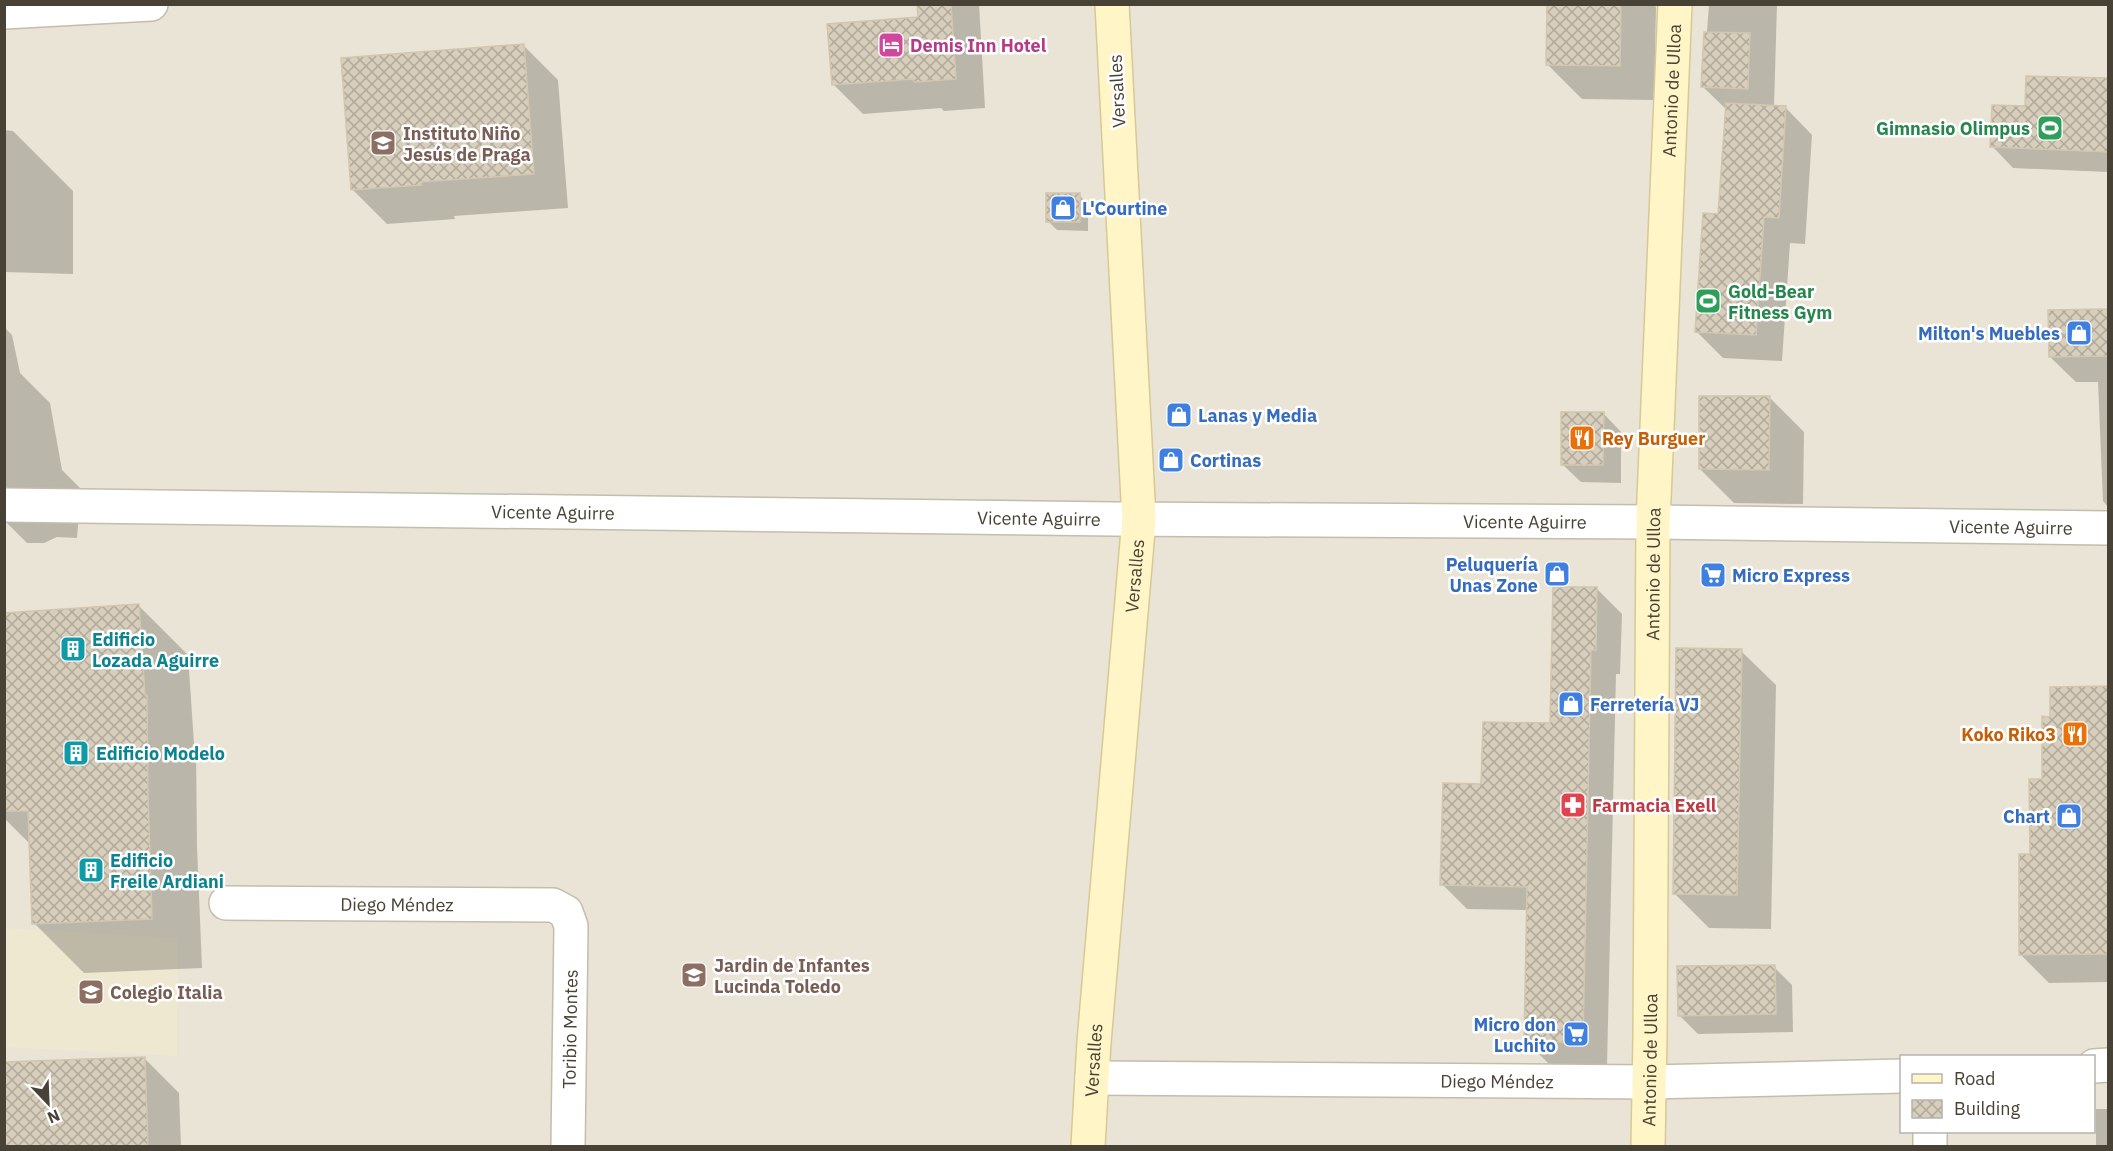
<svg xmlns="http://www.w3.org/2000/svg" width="2113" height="1151" font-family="'IBM Plex Sans',sans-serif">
<defs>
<pattern id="building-cross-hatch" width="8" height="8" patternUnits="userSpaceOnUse" patternTransform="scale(1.5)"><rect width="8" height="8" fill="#d7cebc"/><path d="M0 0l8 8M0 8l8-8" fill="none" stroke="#b0a99a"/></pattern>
</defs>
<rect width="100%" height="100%" fill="#f4f1e7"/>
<!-- residential -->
<path fill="#e9e4d5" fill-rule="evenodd" d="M5,5H2108V1146H5ZM1902,1056H2094V1132H1902Z"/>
<!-- education -->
<path fill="#eee8d1" d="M4,928L177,938V1056L5,1047Z"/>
<!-- shadow -->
<g fill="#0003">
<path d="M918,4H979L985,108L944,111L941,108L863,114L833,84L919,19Z"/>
<path d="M1549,4H1653L1656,7L1654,100L1582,99L1548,65Z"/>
<path d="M1709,4H1777L1774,107L1786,108L1812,135L1805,244L1790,243L1782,361L1723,358L1696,331L1720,216L1727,110L1703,87Z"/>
<path d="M524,46L558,80L568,208L454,216L455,219L387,224L353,190Z"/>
<path d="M2108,80V172L2013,168L1992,146L2026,107Z"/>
<path d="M4,130L13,131L73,191V274L4,272Z"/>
<path d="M1079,195L1088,204V231L1057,230L1048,221Z"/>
<path d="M2108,310V507L2103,501L2098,382H2076L2050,357Z"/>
<path d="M4,327L12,335L20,373L50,403L62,470L81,489L77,538L57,537L44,543H27L4,520Z"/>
<path d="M1770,398L1804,432L1803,504L1734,503L1700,469Z"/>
<path d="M1603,413L1621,432V483L1581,482L1562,464Z"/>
<path d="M1597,589L1622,614L1620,674H1616L1607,1066H1551L1526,1041L1528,910L1467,909L1442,884L1483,785L1552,725Z"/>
<path d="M138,605L188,655L194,744L196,747L197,846L202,968L84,973L34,923L31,845L4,818V614Z"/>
<path d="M1741,651L1776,685L1771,929L1709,928L1675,894Z"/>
<path d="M2108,688V982L2049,983L2021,955L2032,855L2052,719Z"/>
<path d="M1774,967L1792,985L1793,1032L1698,1034L1679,1015Z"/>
<path d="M144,1058L179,1093L181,1146H4V1064Z"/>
<rect x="2096" y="1109" width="12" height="37"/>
</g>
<!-- building -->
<g fill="url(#building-cross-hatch)" stroke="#d2c6af" stroke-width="1.5">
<path d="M917,4H951L956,79L914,82L913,79L832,85L827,24L918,17Z"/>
<path d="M1547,4H1621L1620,66L1546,65Z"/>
<path d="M1704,32L1750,33L1748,89L1701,87Z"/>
<path d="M524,44L534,174L421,182V185L351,190L341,58Z"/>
<path d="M2026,76L2109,78V152L1990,147L1992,105L2025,106Z"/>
<path d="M1726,103L1786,106L1779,218L1764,217L1756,335L1695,332L1703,213L1718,214Z"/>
<rect x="1046" y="193" width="34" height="29"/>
<path d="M2109,309V356L2049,357L2048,310Z"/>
<path d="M1699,396H1770L1769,470L1699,469Z"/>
<path d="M1561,412H1604L1603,465H1561Z"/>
<path d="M1553,587H1597L1596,650H1591L1583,1042H1524L1527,887L1440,885L1443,783L1481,784L1483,722L1550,723Z"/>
<path d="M139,604L145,695H147L148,795L152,919L32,924L28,811H4V613Z"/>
<path d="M1676,648L1742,649L1737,895L1673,894Z"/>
<path d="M2109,686V954L2019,955V854H2030L2029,779H2042V716L2050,717V687Z"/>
<path d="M1775,965L1776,1014L1678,1016L1677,966Z"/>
<path d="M145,1057L148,1146H4V1062Z"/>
</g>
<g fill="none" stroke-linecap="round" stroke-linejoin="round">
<!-- street casing -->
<g stroke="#c3bdac" stroke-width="36">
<g id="street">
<path d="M4,12L151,4"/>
<path id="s1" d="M4,505L1114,519L1653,522L2108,528"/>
<path id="s2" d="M226,903L553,905L566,912L571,926L568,1146"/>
<path d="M2094,1066L2108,1065"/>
<path id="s3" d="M1092,1078L1650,1082L1902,1076"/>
<path d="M1930,1146V1132"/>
</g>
</g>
<!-- secondary casing -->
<g stroke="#d7c995" stroke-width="36">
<g id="secondary">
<path id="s4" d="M1088,1146L1094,1042L1139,519L1112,4"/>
<path id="s5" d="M1648,1146L1650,1038L1653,522L1675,4"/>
</g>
</g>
<!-- street -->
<use href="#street" stroke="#fff" stroke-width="33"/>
<!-- secondary -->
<use href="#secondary" stroke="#fff5c7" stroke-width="33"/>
</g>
<!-- icons -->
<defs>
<g id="hotel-square" transform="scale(1.35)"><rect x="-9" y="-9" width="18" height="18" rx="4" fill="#d1479c" stroke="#fff"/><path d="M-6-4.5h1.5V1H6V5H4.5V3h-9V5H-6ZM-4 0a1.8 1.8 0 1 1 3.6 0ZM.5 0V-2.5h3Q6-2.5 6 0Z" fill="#fff"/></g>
<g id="stadium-square" transform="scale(1.35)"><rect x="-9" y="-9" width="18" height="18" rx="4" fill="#2e9e5b" stroke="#fff"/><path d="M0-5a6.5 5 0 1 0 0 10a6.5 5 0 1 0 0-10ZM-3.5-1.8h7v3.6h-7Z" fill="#fff"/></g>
<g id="school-square" transform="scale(1.35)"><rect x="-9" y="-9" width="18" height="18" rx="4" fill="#8d6e63" stroke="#fff"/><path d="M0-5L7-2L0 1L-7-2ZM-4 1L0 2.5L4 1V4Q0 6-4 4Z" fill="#fff"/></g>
<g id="shop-square" transform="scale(1.35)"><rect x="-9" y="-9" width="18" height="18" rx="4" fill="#3f7fe0" stroke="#fff"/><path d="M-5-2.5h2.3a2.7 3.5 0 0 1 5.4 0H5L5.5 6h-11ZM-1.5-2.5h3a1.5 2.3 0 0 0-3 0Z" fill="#fff"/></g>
<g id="restaurant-square" transform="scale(1.35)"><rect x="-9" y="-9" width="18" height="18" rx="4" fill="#e8710a" stroke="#fff"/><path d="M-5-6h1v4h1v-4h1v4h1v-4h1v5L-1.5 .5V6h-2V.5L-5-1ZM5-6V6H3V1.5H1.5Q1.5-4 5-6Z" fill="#fff"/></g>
<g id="supermarket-square" transform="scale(1.35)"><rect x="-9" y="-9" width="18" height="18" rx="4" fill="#3f7fe0" stroke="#fff"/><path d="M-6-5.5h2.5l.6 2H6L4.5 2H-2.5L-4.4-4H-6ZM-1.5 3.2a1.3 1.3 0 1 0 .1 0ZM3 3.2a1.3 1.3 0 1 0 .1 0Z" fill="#fff"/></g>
<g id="building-square" transform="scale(1.35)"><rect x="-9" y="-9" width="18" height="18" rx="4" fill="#0f9aa8" stroke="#fff"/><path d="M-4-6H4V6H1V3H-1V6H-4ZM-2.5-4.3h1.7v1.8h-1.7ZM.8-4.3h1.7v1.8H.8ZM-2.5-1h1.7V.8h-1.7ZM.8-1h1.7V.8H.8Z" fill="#fff"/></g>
<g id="pharmacy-square" transform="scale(1.35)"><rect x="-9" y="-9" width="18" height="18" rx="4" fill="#e0444e" stroke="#fff"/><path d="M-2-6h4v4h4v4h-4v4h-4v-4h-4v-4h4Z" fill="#fff"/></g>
<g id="university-square" transform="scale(1.35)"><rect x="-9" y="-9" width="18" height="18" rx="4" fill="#8d6e63" stroke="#fff"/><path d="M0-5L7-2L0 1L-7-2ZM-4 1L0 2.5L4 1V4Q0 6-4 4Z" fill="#fff"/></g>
</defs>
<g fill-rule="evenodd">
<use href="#hotel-square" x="891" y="45"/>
<use href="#stadium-square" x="2050" y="128"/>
<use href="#school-square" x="383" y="143"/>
<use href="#shop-square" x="1063" y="208"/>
<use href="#stadium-square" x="1708" y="301"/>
<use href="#shop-square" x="2079" y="333"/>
<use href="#shop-square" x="1179" y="415"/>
<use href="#restaurant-square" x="1582" y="438"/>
<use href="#shop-square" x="1171" y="460"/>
<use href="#shop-square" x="1557" y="574"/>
<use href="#supermarket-square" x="1713" y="575"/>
<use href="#building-square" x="73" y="649"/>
<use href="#shop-square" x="1571" y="704"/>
<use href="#restaurant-square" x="2075" y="734"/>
<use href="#building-square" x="76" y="753"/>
<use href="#pharmacy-square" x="1573" y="805"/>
<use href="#shop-square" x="2069" y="816"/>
<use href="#building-square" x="91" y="870"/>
<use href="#school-square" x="694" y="975"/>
<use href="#university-square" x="91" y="992"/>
<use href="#supermarket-square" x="1576" y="1034"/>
</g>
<g text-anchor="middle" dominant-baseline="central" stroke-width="5" stroke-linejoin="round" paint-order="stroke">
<!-- hotel labels -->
<g font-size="18" font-weight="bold" fill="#b23c85" stroke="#fff" text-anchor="start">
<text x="910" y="45">Demis Inn Hotel</text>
</g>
<!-- street labels -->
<g font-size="18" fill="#484236" stroke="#fff">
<text stroke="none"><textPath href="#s5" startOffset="1056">Antonio de Ulloa</textPath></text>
<text transform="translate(1117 91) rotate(-93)">Versalles</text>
<text stroke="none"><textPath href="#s1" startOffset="549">Vicente Aguirre</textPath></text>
<text stroke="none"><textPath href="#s1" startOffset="1035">Vicente Aguirre</textPath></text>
<text stroke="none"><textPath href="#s1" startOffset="1521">Vicente Aguirre</textPath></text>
<text stroke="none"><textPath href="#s1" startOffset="2007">Vicente Aguirre</textPath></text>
<text stroke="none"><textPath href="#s5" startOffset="572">Antonio de Ulloa</textPath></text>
<text stroke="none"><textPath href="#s4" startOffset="572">Versalles</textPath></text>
<text stroke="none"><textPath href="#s2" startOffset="171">Diego Méndez</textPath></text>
<text transform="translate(570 1029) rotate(-89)">Toribio Montes</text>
<text stroke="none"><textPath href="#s4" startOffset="86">Versalles</textPath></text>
<text stroke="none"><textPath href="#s5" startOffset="86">Antonio de Ulloa</textPath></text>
<text stroke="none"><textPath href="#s3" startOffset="405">Diego Méndez</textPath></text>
</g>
<!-- leisure labels -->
<g font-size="18" font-weight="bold" fill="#27864d" stroke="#fff" text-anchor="end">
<text x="2030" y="128">Gimnasio Olimpus</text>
<text x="1728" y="291" text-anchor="start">Gold-Bear<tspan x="1728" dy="21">Fitness Gym</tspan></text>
</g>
<!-- education labels -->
<g font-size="18" font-weight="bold" fill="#785e54" stroke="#fff" text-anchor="start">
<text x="403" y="133">Instituto Niño<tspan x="403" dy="21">Jesús de Praga</tspan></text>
<text x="714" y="965">Jardin de Infantes<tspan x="714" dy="21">Lucinda Toledo</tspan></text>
<text x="110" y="992">Colegio Italia</text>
</g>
<!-- shop labels -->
<g font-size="18" font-weight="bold" fill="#366cbe" stroke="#fff" text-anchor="start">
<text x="1082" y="208">L'Courtine</text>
<text x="2060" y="333" text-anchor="end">Milton's Muebles</text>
<text x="1198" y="415">Lanas y Media</text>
<text x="1190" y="460">Cortinas</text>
<text x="1538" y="564" text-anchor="end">Peluquería<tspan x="1538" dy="21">Unas Zone</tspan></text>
<text x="1732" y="575">Micro Express</text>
<text x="1590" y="704">Ferretería VJ</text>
<text x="2050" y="816" text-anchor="end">Chart</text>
<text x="1556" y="1024" text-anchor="end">Micro don<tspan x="1556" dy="21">Luchito</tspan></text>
</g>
<!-- food labels -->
<g font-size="18" font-weight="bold" fill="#c56008" stroke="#fff" text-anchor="start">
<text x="1602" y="438">Rey Burguer</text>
<text x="2056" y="734" text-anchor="end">Koko Riko3</text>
</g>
<!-- culture labels -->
<g font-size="18" font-weight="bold" fill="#0d838f" stroke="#fff" text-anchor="start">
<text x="92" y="639">Edificio<tspan x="92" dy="21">Lozada Aguirre</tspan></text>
<text x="96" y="753">Edificio Modelo</text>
<text x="110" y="860">Edificio<tspan x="110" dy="21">Freile Ardiani</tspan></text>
</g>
<!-- health labels -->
<g font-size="18" font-weight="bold" fill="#be3a42" stroke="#fff" text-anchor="start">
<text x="1592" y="805">Farmacia Exell</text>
</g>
</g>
<!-- border -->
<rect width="2113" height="1151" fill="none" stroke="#484236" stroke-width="12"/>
<!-- legend -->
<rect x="1900" y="1055" width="195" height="78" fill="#ffffff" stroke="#b6b3af" stroke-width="1.5"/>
<rect x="1912" y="1074" width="30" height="9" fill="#fff5c7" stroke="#b6b3af" stroke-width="1.5"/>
<text x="1954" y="1085" font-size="18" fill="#484236">Road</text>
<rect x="1912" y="1100" width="30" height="18" fill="url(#building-cross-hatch)" stroke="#b6b3af" stroke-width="1.5"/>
<text x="1954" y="1115" font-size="18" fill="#484236">Building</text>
<!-- north arrow -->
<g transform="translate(48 1103) rotate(157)" stroke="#ffffff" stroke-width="4.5" paint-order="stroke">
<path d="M0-4.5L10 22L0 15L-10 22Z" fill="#484236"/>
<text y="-9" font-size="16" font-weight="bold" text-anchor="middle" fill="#484236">N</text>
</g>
</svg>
